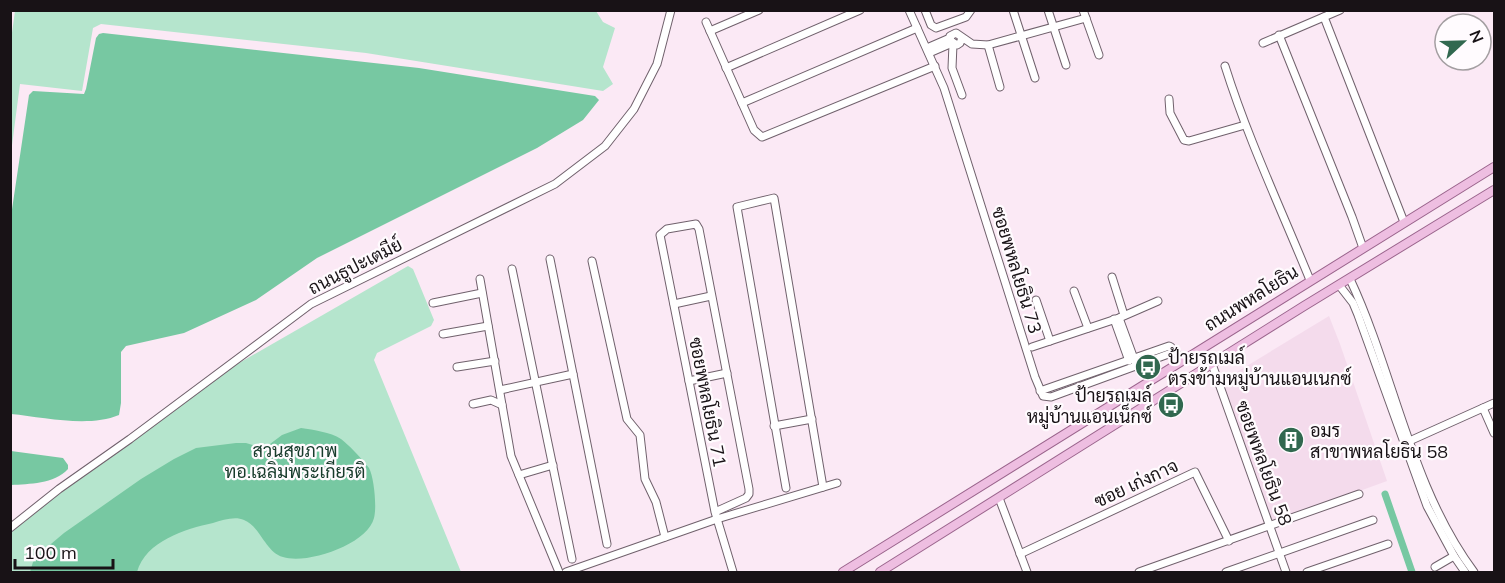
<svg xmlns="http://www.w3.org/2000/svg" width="1505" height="583" font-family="Mulish,Sarabun,sans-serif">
<rect width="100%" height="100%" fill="#fbe9f5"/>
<!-- built -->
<path fill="#f4dbec" d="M1329,316L1340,344L1387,481L1272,523L1222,381Z"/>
<!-- green -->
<g fill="#b5e5cd">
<path d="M596,11L603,22L615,28L603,67L613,84L603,91L366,53L101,24L93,28L82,91L20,84L11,153L10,47L15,11Z"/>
<path d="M408,266L413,269L434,320L431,326L377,353L374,360L461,572H11V529L162,415L232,367Z"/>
</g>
<!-- water -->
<g fill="#77c8a2">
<path d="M103,33L419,68L595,96L599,100L583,120L537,148L317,258L256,300L184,333L126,346L121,352V403L119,415C88,428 43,417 11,414V216L29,95L33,91L84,94L86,89L96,38L99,34Z"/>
<path d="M301,428C314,430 330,432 341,439C347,443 365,462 369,468C374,477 377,507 374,518C368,544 307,565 283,557C265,552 261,527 244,520C235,516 223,520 213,523C185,529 146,541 137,572H30L33,562L45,549L64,533L141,479L174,459L196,448L236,443H246L259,447L270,444L282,435Z"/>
<path d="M11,451L63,458L68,465V469C54,484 29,484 11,485Z"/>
</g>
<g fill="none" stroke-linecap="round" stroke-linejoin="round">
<!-- canal -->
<path stroke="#77c8a2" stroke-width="7" d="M1385,494L1412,572"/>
<!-- minor casing -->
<g stroke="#70616c" stroke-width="9">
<g id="minor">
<path d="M909,10L944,88L1035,377L1043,396L1051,397L1174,352L1185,359"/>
<path d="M925,10L931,25L936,28L966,17L971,10"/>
<path d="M1013,10L1035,78"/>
<path d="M1048,10L1066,65"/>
<path d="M1083,10L1099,55"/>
<path d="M1324,17L1404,222"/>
<path d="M706,22L754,130L762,137L935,66"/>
<path d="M710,31L759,10"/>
<path d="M1279,35L1352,217L1363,248"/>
<path d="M962,38L960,43L957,45L951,41L950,36L956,33L972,44L988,45L1086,18"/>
<path d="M1263,43L1340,10"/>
<path d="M953,44L952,68L962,95"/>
<path d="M988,45L1000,87"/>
<path d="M927,48L950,38"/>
<path d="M929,53L952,43"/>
<path d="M1225,66C1248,139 1281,209 1310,280"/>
<path d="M726,68L860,10"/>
<path d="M1169,99L1170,113L1184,140L1189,141L1245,125"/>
<path d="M742,103L917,28"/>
<path d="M550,259L607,544"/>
<path d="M592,261L627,419L640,435L645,479L656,502L665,537"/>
<path d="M512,269L572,559"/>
<path d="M1112,277L1124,315"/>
<path d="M480,279L511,456L559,572"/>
<path d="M1350,279C1395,375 1410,486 1474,572"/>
<path d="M1339,285L1353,303L1358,315L1427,506L1454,556L1465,572"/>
<path d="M1074,291L1088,328"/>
<path d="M1036,300L1050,341"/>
<path d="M433,303L482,293"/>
<path d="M674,304L711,296"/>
<path d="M1119,318L1137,367"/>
<path d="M1114,319L1129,361"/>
<path d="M443,334L488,326"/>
<path d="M1032,347L1119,318L1158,301"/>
<path d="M1212,364L1286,572"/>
<path d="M457,367L495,361"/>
<path d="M689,381L727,373"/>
<path d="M500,390L573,374"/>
<path d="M1040,391L1169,346L1171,347L1174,352"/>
<path d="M473,404L491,400L502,405"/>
<path d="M1483,408L1494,433"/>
<path d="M774,426L812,419"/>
<path d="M1405,443L1494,403"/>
<path d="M519,475L553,465"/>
<path d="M786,488L737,207L774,198L823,487"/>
<path d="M999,498L1027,572"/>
<path d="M715,512L746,498L749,494V489L699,229L696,224L667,229L660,235L715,512L733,572"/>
<path d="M10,528L59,489L130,439L311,304L555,184L605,146L634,109L657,64L671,10"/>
<path d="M1020,554L1195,472L1229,541"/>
<path d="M1435,567L1454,556"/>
<path d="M566,572L717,519L837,483"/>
<path d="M1139,572L1359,494"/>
<path d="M1226,572L1373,520"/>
<path d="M1307,572L1388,544"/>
</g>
</g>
<!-- major casing -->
<g stroke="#9b658d" stroke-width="10">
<g id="major">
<path d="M843,572L1494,167"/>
<path d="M880,572L1304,306L1494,190"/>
</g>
</g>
<!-- minor -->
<use href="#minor" stroke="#fff" stroke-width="7"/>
<!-- major -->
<use href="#major" stroke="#eebee1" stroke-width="8"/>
</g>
<!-- icons -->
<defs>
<g id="bus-disc" transform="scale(1.35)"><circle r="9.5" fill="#31684f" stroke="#fffbfe"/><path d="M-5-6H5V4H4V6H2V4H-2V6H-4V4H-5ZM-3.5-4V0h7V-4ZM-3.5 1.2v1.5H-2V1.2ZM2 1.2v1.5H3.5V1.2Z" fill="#fff"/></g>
<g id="building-disc" transform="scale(1.35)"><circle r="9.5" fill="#31684f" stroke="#fffbfe"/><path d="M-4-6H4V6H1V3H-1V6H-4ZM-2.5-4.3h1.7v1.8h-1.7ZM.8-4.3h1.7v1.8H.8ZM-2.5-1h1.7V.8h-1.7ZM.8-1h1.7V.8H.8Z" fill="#fff"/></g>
</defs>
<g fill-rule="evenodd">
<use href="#bus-disc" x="1148" y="367"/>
<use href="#bus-disc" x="1171" y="405"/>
<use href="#building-disc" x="1291" y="440"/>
</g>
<g text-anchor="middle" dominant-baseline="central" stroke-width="4.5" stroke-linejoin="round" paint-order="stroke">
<!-- street labels -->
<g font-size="18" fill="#181216" stroke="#fffbfe">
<text transform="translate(355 266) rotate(-27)">ถนนธูปะเตมีย์</text>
<text transform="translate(1017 270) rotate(73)">ซอยพหลโยธิน 73</text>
<text transform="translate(1251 298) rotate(-32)">ถนนพหลโยธิน</text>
<text transform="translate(708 402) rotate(79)">ซอยพหลโยธิน 71</text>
<text transform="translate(1264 463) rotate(70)">ซอยพหลโยธิน 58</text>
<text transform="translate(1136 483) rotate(-25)">ซอย เก่งกาจ</text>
</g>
<!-- poi labels -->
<g font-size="18" fill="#181216" stroke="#fffbfe" text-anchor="start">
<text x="1168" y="357">ป้ายรถเมล์<tspan x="1168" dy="21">ตรงข้ามหมู่บ้านแอนเนกซ์</tspan></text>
<text x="1152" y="395" text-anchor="end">ป้ายรถเมล์<tspan x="1152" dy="21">หมู่บ้านแอนเน็กซ์</tspan></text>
<text x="1310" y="430">อมร<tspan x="1310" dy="21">สาขาพหลโยธิน 58</tspan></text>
</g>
<!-- park labels -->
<g font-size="18" fill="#173b2b" stroke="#fffbfe">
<text x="295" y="450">สวนสุขภาพ<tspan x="295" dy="21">ทอ.เฉลิมพระเกียรติ</tspan></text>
</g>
</g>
<!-- border -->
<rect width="1505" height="583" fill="none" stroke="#181216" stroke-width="24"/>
<!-- north arrow -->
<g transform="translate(1463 42) rotate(68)"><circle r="28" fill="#fffbfe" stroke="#a39ea1" stroke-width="1.5"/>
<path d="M0-4.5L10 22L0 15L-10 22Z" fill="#31684f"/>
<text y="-9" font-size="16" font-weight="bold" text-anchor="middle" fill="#181216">N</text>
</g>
<!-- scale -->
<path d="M15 559v9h98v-9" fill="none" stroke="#181216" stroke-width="3"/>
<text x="24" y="559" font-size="18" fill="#181216" stroke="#fffbfe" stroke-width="4.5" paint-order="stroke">100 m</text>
</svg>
